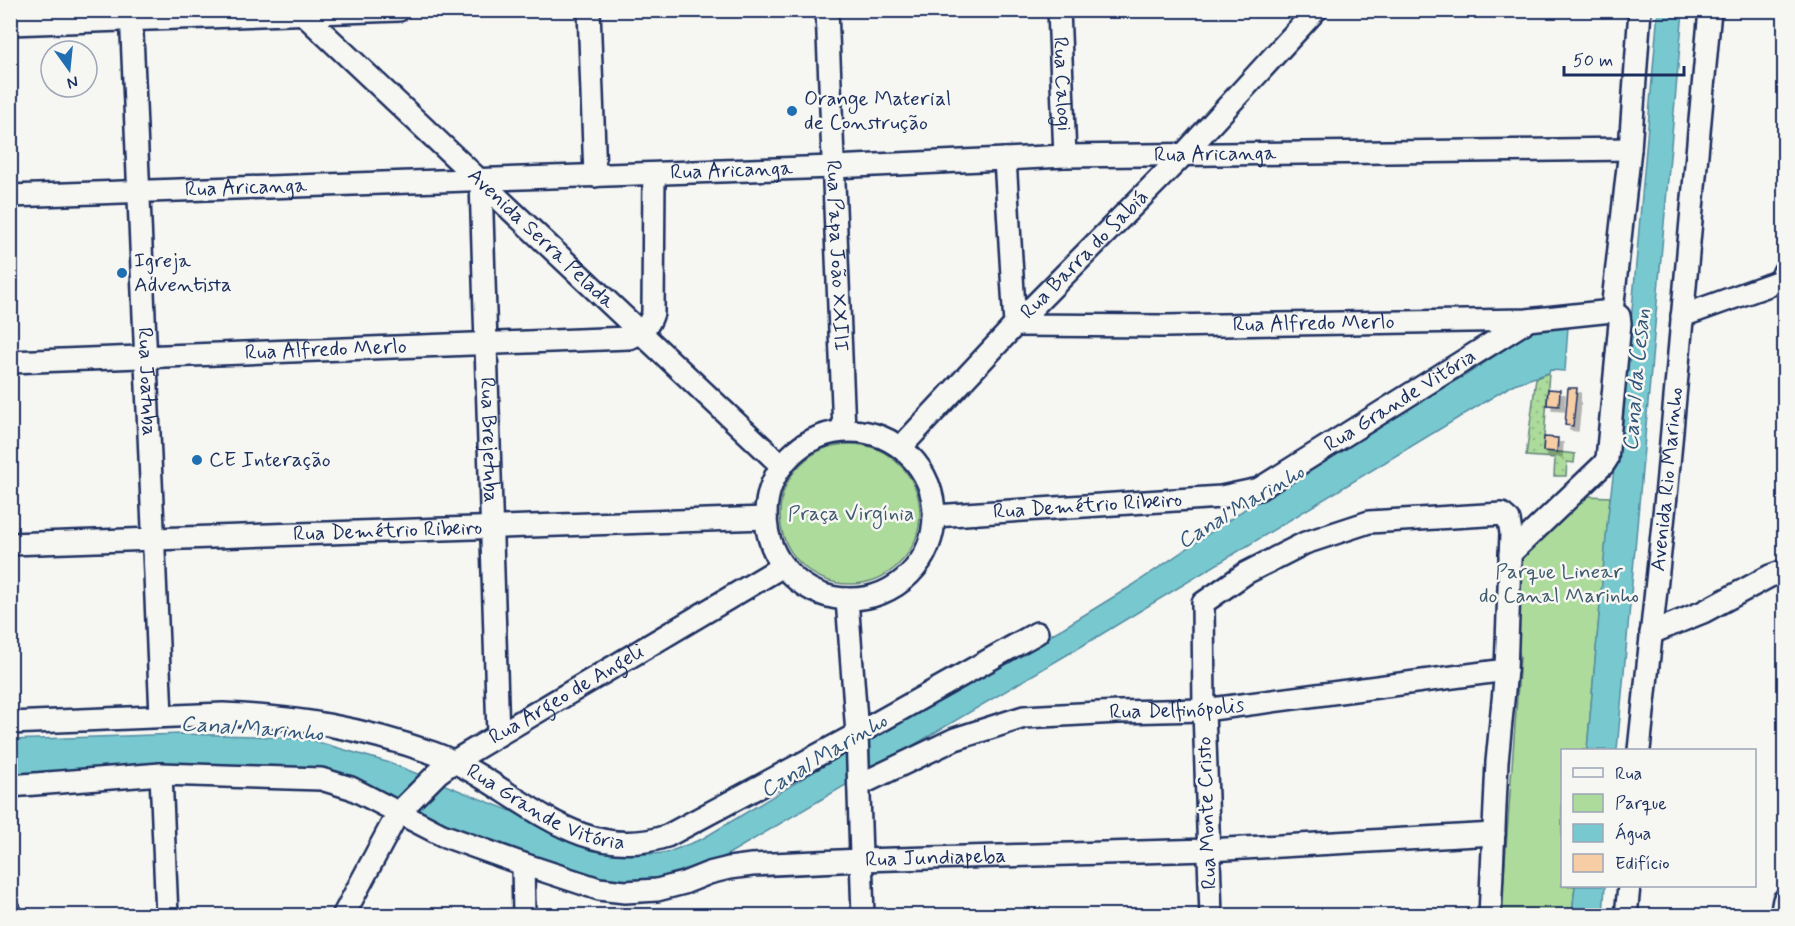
<svg xmlns="http://www.w3.org/2000/svg" width="1795" height="926" font-family="Mynerve,sans-serif">
<defs>
<pattern id="grass-dots" width="8" height="8" patternUnits="userSpaceOnUse" patternTransform="scale(1.5)"><rect width="8" height="8" fill="#acdb9b"/><path d="M2 2h.1M6 6h.1" fill="none" stroke="#93bc88" stroke-width="1.8" stroke-linecap="round"/></pattern>
<filter id="shadow"><feDropShadow dx="5" dy="5" stdDeviation="0" flood-color="#0004"/></filter>
</defs>
<rect width="100%" height="100%" fill="#f6f6f2"/>
<filter id="ink" filterUnits="userSpaceOnUse"><feTurbulence type="fractalNoise" baseFrequency=".0167" numOctaves="2"/><feDisplacementMap in="SourceGraphic" scale="12" xChannelSelector="R" yChannelSelector="G"/><feConvolveMatrix kernelMatrix="1 2 1 2 8 2 1 2 1" color-interpolation-filters="sRGB"/></filter>
<g filter="url(#ink)">
<!-- grass -->
<path fill="url(#grass-dots)" stroke="#64857c" stroke-width="1.5" d="M1549,373L1543,450L1575,454L1574,463L1567,462L1566,476H1554L1555,458L1526,456L1536,378Z"/>
<!-- park -->
<g fill="#acdb9b" stroke="#64857c" stroke-width="1.5">
<circle cx="850" cy="514" r="70"/>
<path d="M1586,496L1610,497L1587,750H1562V886H1575L1572,915L1501,916L1520,657L1513,623L1518,562Z"/>
</g>
<!-- water -->
<g fill="#78c9cf" stroke="#538ba2" stroke-width="1.5">
<path d="M1658,11H1683L1617,750H1587L1608,515L1626,379Z"/>
<path d="M1568,326L1565,371L1550,370L1549,373L1514,384L1082,646L703,869L677,879L613,888L470,840L392,797L136,766L11,775L10,740L181,734L254,736L311,740L390,763L599,846L632,855L666,853L702,839L942,695L1063,628L1133,585L1251,505L1424,398L1466,375L1537,328Z"/>
<path d="M1575,886H1605L1603,915H1572Z"/>
</g>
<!-- building -->
<g fill="#f7cda6" stroke="#1b2f5e" stroke-width="1.5" filter="url(#shadow)">
<path d="M1568,388H1577L1573,426L1565,425Z"/>
<path d="M1548,389L1560,390L1559,406L1547,405Z"/>
<path d="M1544,437L1558,438L1557,452L1543,451Z"/>
</g>
<g fill="none" stroke-linecap="round" stroke-linejoin="round">
<!-- minor casing -->
<g stroke="#1b2f5e" stroke-width="26">
<g id="minor">
<path id="s1" d="M131,10L161,716"/>
<path id="s2" d="M299,10L782,466"/>
<path d="M589,10L595,176"/>
<path id="s3" d="M827,10L844,430"/>
<path id="s4" d="M1059,10L1065,156"/>
<path d="M10,24L399,10"/>
<path id="s5" d="M1005,159L1015,325L1165,326L1527,320L1612,311"/>
<path id="s6" d="M481,182L498,735"/>
<path id="s7" d="M10,196L833,167L1065,156L1630,149"/>
<path d="M1612,311L1630,149L1640,10"/>
<path d="M1682,316L1780,281L1784,272"/>
<path id="s8" d="M10,362L629,338C642,334 649,326 653,313L654,174"/>
<circle cx="850" cy="515" r="84"/>
<path id="s9" d="M901,447L1015,325L1184,154L1316,10"/>
<path id="s10" d="M935,516L1221,497L1259,489L1527,321"/>
<path id="s11" d="M10,544L766,518"/>
<path d="M1510,554L1603,465L1607,459L1620,323L1619,316L1612,311"/>
<path d="M847,599L857,734L863,916"/>
<path d="M1651,633L1703,612L1770,576L1784,571"/>
<path id="s12" d="M10,723L223,714C299,717 361,728 433,753C512,781 574,867 667,836L857,734L1037,633"/>
<path id="s13" d="M1639,750L1667,486L1710,10"/>
<path d="M161,774L167,916"/>
<path id="s14" d="M859,785L955,739L1024,717L1118,712L1204,710L1506,670"/>
<path id="s15" d="M10,786L161,774L321,779L351,788L442,835L523,864L599,889L625,892L657,890L684,883L709,873L729,868L752,865L861,860L1209,850L1494,834"/>
<path d="M523,864L524,916"/>
<path d="M10,912L11,916"/>
<path id="s16" d="M343,916L398,813L438,773L453,762L783,566"/>
<path d="M1211,916L1204,710L1203,603L1246,573L1305,543L1369,522L1502,514L1509,520L1511,533L1506,670L1497,762L1490,916"/>
<path d="M1626,916L1629,886"/>
<path d="M1781,916L1784,900"/>
</g>
</g>
<!-- minor -->
<use href="#minor" stroke="#f6f6f2" stroke-width="21"/>
</g>
</g>
<!-- markers -->
<g fill="#1f6fb2" stroke="#f6f6f2" stroke-width="2">
<circle cx="792" cy="111" r="6"/>
<circle cx="122" cy="273" r="6"/>
<circle cx="197" cy="460" r="6"/>
</g>
<g text-anchor="middle" dominant-baseline="central" stroke-width="5" stroke-linejoin="round" paint-order="stroke">
<!-- street labels -->
<g font-size="21" fill="#1b2f5e" stroke="#f6f6f2">
<text stroke="none"><textPath href="#s4" startOffset="74">Rua Calogi</textPath></text>
<text stroke="none"><textPath href="#s7" startOffset="1206">Rua Aricanga</textPath></text>
<text stroke="none"><textPath href="#s7" startOffset="722">Rua Aricanga</textPath></text>
<text stroke="none"><textPath href="#s7" startOffset="236">Rua Aricanga</textPath></text>
<text stroke="none"><textPath href="#s2" startOffset="333">Avenida Serra Pelada</textPath></text>
<text stroke="none"><textPath href="#s9" startOffset="266">Rua Barra do Sabiá</textPath></text>
<text stroke="none"><textPath href="#s3" startOffset="246">Rua Papa João XXIII</textPath></text>
<text stroke="none"><textPath href="#s5" startOffset="465">Rua Alfredo Merlo</textPath></text>
<text stroke="none"><textPath href="#s8" startOffset="316">Rua Alfredo Merlo</textPath></text>
<text stroke="none"><textPath href="#s1" startOffset="372">Rua Joatuba</textPath></text>
<text stroke="none"><textPath href="#s10" startOffset="492">Rua Grande Vitória</textPath></text>
<text stroke="none"><textPath href="#s6" startOffset="258">Rua Brejetuba</textPath></text>
<text stroke="none"><textPath href="#s13" startOffset="272">Avenida Rio Marinho</textPath></text>
<text stroke="none"><textPath href="#s10" startOffset="153">Rua Demétrio Ribeiro</textPath></text>
<text stroke="none"><textPath href="#s11" startOffset="378">Rua Demétrio Ribeiro</textPath></text>
<text stroke="none"><textPath href="#s16" startOffset="324">Rua Argeo de Angeli</textPath></text>
<text stroke="none"><textPath href="#s14" startOffset="332">Rua Delfinópolis</textPath></text>
<text stroke="none"><textPath href="#s12" startOffset="554">Rua Grande Vitória</textPath></text>
<text transform="translate(1207 813) rotate(-92)">Rua Monte Cristo</text>
<text stroke="none"><textPath href="#s15" startOffset="952">Rua Jundiapeba</textPath></text>
</g>
<!-- poi labels -->
<g font-size="21" fill="#1b2f5e" stroke="#f6f6f2" text-anchor="start">
<text x="804" y="99">Orange Material<tspan x="804" dy="24">de Construção</tspan></text>
<text x="134" y="261">Igreja<tspan x="134" dy="24">Adventista</tspan></text>
<text x="209" y="460">CE Interação</text>
</g>
<!-- park labels -->
<g font-size="21" fill="#3f5a6d" stroke="#f6f6f2">
<text x="851" y="514">Praça Virgínia</text>
<text x="1559" y="572">Parque Linear<tspan x="1559" dy="24">do Canal Marinho</tspan></text>
</g>
<!-- water labels -->
<g font-size="22" font-style="italic" fill="#32567a" stroke="#f6f6f2">
<text transform="translate(1637 380) rotate(-85)">Canal da Cesan</text>
<text transform="translate(1241 507) rotate(-31)">Canal Marinho</text>
<text transform="translate(252 729) rotate(4)">Canal Marinho</text>
<text transform="translate(824 756) rotate(-31)">Canal Marinho</text>
</g>
</g>
<!-- margin -->
<rect width="1795" height="926" fill="none" stroke="#f6f6f2" stroke-width="36"/>
<rect x="18" y="18" width="1759" height="890" fill="none" stroke="#1b2f5e" stroke-width="2" filter="url(#ink)"/>
<!-- legend -->
<rect x="1561" y="749" width="195" height="138" fill="#f6f6f2" stroke="#9ea6b7" stroke-width="1.5"/>
<rect x="1573" y="768" width="30" height="9" fill="#f6f6f2" stroke="#9ea6b7" stroke-width="1.5"/>
<text x="1615" y="779" font-size="18" fill="#1b2f5e">Rua</text>
<rect x="1573" y="794" width="30" height="18" fill="#acdb9b" stroke="#9ea6b7" stroke-width="1.5"/>
<text x="1615" y="809" font-size="18" fill="#1b2f5e">Parque</text>
<rect x="1573" y="824" width="30" height="18" fill="#78c9cf" stroke="#9ea6b7" stroke-width="1.5"/>
<text x="1615" y="839" font-size="18" fill="#1b2f5e">Água</text>
<rect x="1573" y="854" width="30" height="18" fill="#f7cda6" stroke="#9ea6b7" stroke-width="1.5"/>
<text x="1615" y="869" font-size="18" fill="#1b2f5e">Edifício</text>
<!-- north arrow -->
<g transform="translate(69 69) rotate(165)"><circle r="28" fill="#f6f6f2" stroke="#9ea6b7" stroke-width="1.5"/>
<path d="M0-4.5L10 22L0 15L-10 22Z" fill="#1f6fb2"/>
<text y="-9" font-size="16" font-weight="bold" text-anchor="middle" fill="#1b2f5e">N</text>
</g>
<!-- scale -->
<path d="M1564 66v9h120v-9" fill="none" stroke="#1b2f5e" stroke-width="3"/>
<text x="1573" y="66" font-size="18" fill="#1b2f5e" stroke="#f6f6f2" stroke-width="4.5" paint-order="stroke">50 m</text>
</svg>
